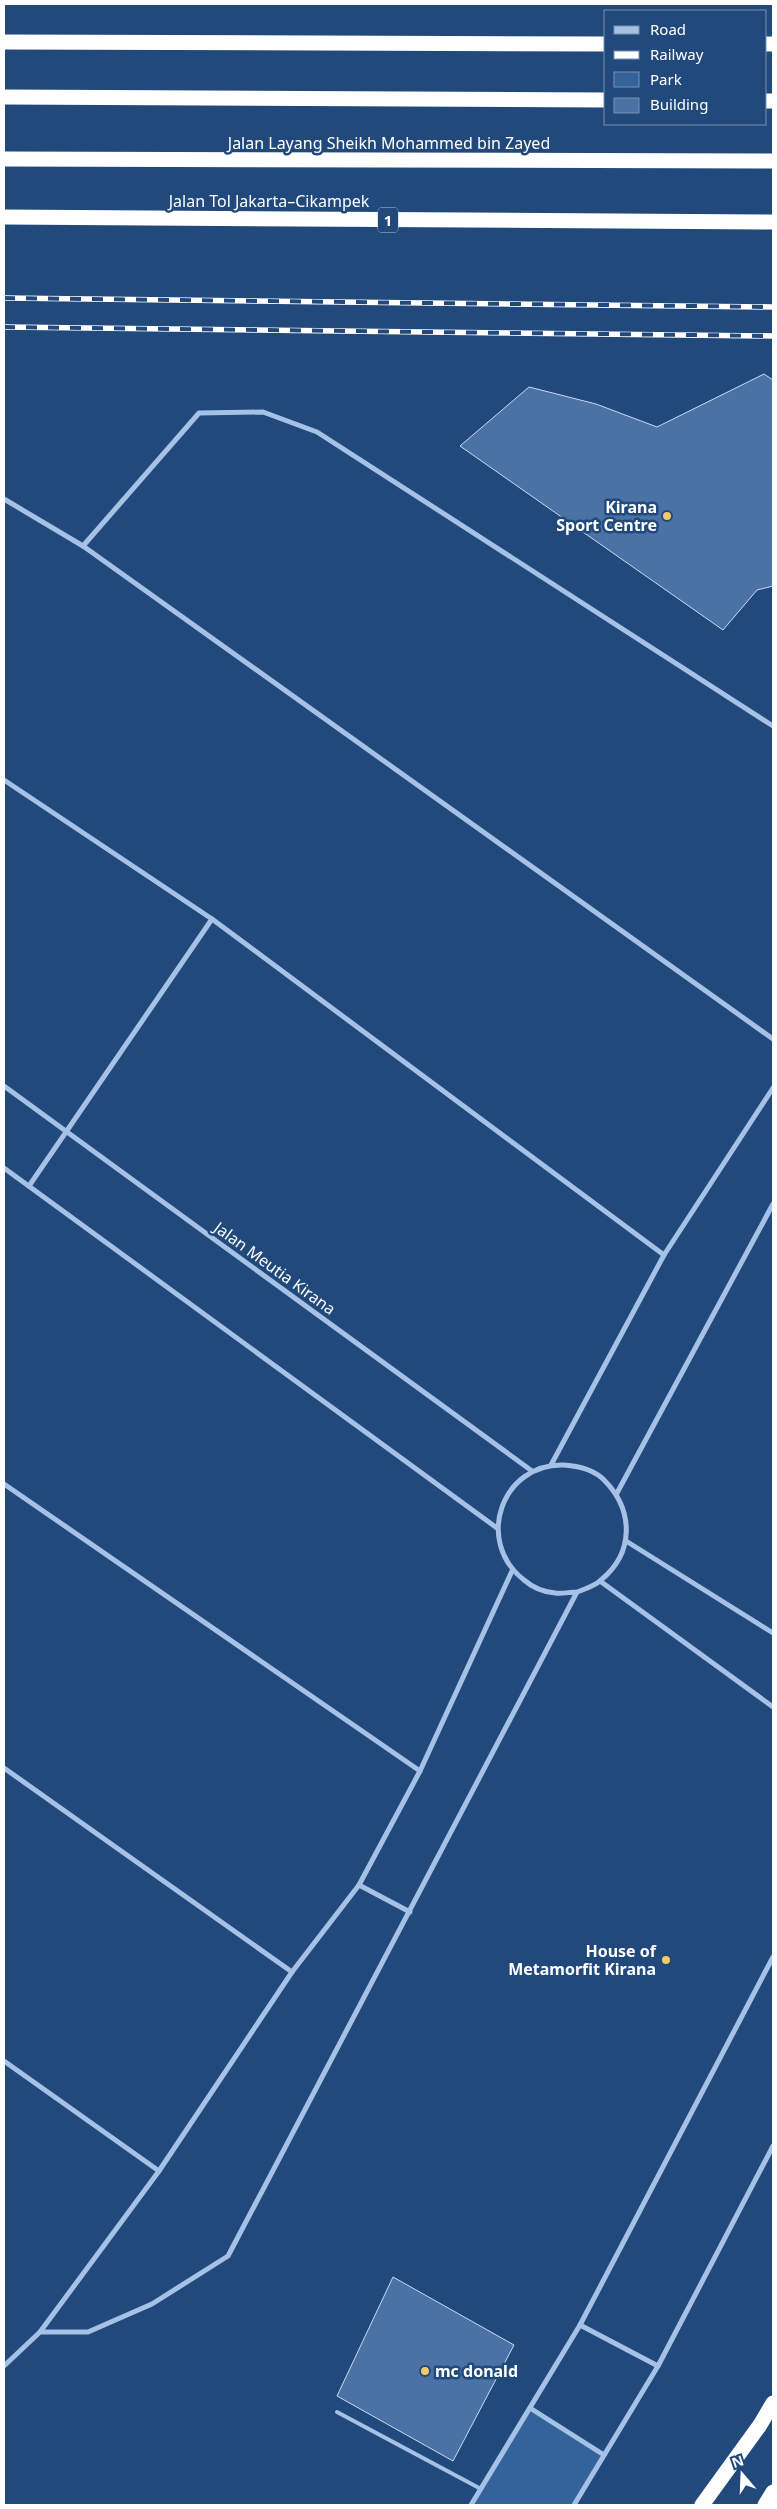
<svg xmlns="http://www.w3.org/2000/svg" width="777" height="2509" font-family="'Noto Sans',sans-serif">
<rect width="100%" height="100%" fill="#21497c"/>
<!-- green -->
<path fill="#34629a" d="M530,2408L604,2455L574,2505H468Z"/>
<!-- building -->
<g fill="#4a72a5" stroke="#c8dcf5">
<path d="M764,374L773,380V586L757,590L723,630L460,446L529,387L596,404L657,427Z"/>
<path d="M393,2277L514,2345L453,2461L337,2396Z"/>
</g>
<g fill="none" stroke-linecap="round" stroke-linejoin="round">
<!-- lane -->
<path stroke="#a5c2e6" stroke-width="4" d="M337,2412L481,2489"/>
<!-- street -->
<g stroke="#a5c2e6" stroke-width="5">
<path d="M4,499L83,546L773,1039"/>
<path d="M83,546L199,413L263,412L317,432L773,726"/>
<path d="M4,780L212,919L664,1255"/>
<path d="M4,1086L532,1471"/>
<path d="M4,1168L497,1528"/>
<path d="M29,1186L212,919"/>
<path d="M551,1465L664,1255L773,1088"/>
<path d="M4,1484L420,1771"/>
<path d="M617,1493L773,1204"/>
<path d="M626,1541L773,1633"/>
<path d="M600,1581L773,1707"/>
<path d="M4,1768L292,1972"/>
<path d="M359,1885L410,1912"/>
<path d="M4,2061L159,2171"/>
<path d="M580,2325L658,2366"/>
<path d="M40,2332H88L152,2304L228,2256L577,1592C585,1589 595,1586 601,1580C634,1553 634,1511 605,1481C595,1470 578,1466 564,1465C502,1463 474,1541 524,1580C532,1587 544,1592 555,1593C562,1594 570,1592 577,1592"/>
<path d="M4,2366L40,2332L159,2171L292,1972L359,1885L420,1771L512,1571"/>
<path d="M530,2408L604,2455"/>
<path d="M471,2505L580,2325L773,1957"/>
<path d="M574,2505L658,2366L773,2146"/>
</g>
<!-- highway -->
<g stroke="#fff" stroke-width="15">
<path d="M4,42L606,44"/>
<path d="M766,44H773"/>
<path d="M4,97L606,100"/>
<path d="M766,101H773"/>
<path d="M4,159L773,161"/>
<path d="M4,217L773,222"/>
<path d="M702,2505L760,2425L773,2403"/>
<path d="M765,2505L773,2492"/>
</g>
<!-- rail casing -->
<g stroke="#fff" stroke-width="5.5">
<g id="rail">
<path d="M4,298L773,307"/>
<path d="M4,327L773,336"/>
</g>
</g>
<!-- rail -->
<use href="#rail" stroke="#21497c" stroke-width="4" stroke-dasharray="11" stroke-linecap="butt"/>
</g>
<!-- markers -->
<g fill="#f2ca66" stroke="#21497c" stroke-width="2">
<circle cx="667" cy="516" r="5"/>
<circle cx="666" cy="1960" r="5"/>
<circle cx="425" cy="2371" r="5"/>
</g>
<g text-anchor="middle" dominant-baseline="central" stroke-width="5" stroke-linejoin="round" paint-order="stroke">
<!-- shield labels -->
<rect fill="#21497c" stroke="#bcc8d8" stroke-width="1" x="378" y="207.5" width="20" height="25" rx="4"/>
<g font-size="15" font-weight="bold" fill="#fff">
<text x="388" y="220">1</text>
</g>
<!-- street labels -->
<g font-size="16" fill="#fff" stroke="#21497c">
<text x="389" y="143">Jalan Layang Sheikh Mohammed bin Zayed</text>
<text x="269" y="201">Jalan Tol Jakarta–Cikampek</text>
<text transform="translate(275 1268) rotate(36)">Jalan Meutia Kirana</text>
</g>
<!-- poi labels -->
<g font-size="16" font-weight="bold" fill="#fff" stroke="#21497c" text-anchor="end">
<text x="657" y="507">Kirana<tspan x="657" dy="18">Sport Centre</tspan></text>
<text x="656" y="1951">House of<tspan x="656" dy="18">Metamorfit Kirana</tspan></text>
<text x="435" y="2371" text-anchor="start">mc donald</text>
</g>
</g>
<!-- border -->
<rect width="777" height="2509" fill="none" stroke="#ffffff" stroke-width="10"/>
<!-- legend -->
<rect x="604" y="10" width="162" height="115" fill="#21497c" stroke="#7a92b0"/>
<rect x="614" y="26" width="25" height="8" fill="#a5c2e6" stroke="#7a92b0"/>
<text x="650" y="35" font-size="15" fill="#ffffff">Road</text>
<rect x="614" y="51" width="25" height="8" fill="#ffffff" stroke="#7a92b0"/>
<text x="650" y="60" font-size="15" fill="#ffffff">Railway</text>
<rect x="614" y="72" width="25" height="15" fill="#34629a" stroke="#7a92b0"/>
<text x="650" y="85" font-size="15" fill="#ffffff">Park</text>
<rect x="614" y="98" width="25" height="15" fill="#4a72a5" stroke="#7a92b0"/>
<text x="650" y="110" font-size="15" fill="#ffffff">Building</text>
<!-- north arrow -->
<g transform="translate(742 2474) rotate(341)" stroke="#21497c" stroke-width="4" paint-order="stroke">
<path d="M0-4L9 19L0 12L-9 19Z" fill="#ffffff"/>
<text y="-8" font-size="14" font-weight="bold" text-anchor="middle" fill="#ffffff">N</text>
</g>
</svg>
